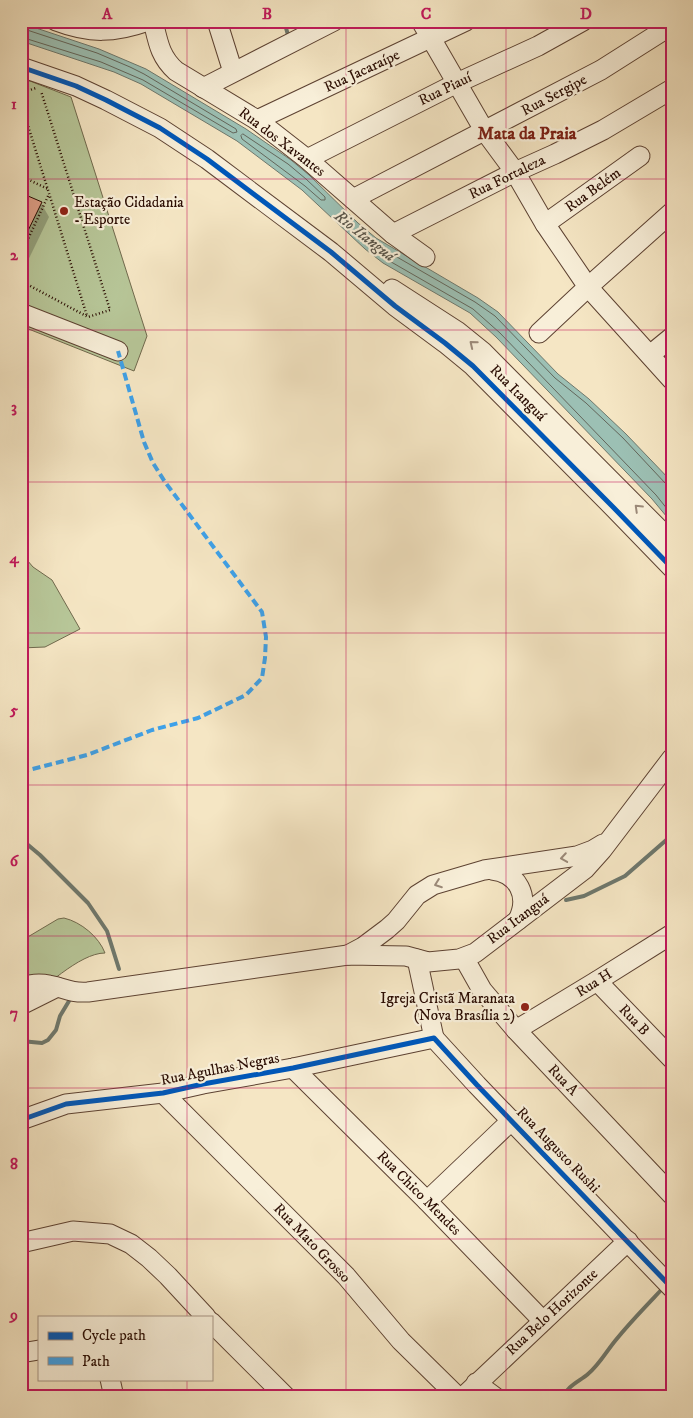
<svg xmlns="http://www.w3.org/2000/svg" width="693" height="1418" font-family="'IM FELL DW Pica',serif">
<rect width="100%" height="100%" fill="#f5e6c4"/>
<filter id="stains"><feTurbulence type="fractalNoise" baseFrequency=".004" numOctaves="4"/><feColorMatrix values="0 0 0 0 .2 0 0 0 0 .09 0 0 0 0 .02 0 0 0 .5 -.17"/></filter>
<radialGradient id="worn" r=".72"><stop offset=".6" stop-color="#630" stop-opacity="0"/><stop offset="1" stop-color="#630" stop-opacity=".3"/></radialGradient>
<!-- green -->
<g fill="#b7c698" stroke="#70694d">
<path d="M21,80L30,81L71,97L147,336L134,371L21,326Z"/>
<path d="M21,553L33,567L52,580L80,629L45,647L21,648Z"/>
<path d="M64,918C81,922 99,937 105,953C79,953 43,990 21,1004V941L58,919Z"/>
</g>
<!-- water -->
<path fill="#9cc0b4" stroke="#6e786d" d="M21,23L99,49L146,69L246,129L291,160L309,175L358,223L376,238L478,298L498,312L558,374L589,399L626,434L672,482V523L652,499L496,337L470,313L383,263L365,249L302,190L237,141L141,84L114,72L21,41Z"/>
<!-- shadow -->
<path fill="#0003" d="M21,194L41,203L49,217L21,275Z"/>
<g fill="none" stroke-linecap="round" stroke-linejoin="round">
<!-- shore -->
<g stroke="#63665b" stroke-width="1">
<path d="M21,28L97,53L130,67L144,74L236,129L237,132L233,133L143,80L101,62L21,37"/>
<path d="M243,134L288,164L306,179L325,197V200H321L305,186L242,139L241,136Z"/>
<path d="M672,485L666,484L623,438L586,403L555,378L495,316L475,302L390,253L362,233L359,234V237L386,259L473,309L500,333L656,495L672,515"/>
</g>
<!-- stream -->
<g stroke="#6e786d" stroke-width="4">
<path d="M284,21L288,35L287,38"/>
<path d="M21,839L40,855L88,903L107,931L119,969"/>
<path d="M566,900L584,896L625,876L672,835"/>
<path d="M21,1041L42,1043L48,1040L56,1030L60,1016L69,1001"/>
<path d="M563,1397C567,1386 580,1381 588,1374C599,1365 606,1352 615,1341C630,1322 647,1305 664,1287"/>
</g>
</g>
<!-- building -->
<path fill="#dd9e86" stroke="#2a0c02" d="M21,193L42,202L21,245Z"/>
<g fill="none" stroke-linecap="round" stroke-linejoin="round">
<!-- minor casing -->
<g stroke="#5d4232" stroke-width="21">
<g id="minor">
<path d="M56,21C90,34 114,33 148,21"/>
<path d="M153,21C158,42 160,57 176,71L257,120L307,159L393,234L425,257"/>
<path d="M217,21L233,72"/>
<path d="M421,21L484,130L515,172L545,224L588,287L672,380"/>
<path d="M21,67L76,86L106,100L160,128L207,159L331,252L395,306L445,343L473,366L614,508L672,568"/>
<path d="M203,88L334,21"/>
<path d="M257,120L466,21"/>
<path d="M307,159L457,83L538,46L583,21"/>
<path d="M353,199L601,70L672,25"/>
<path d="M545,224L640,156"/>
<path d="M393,234L515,172L555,154L603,130L672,89"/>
<path d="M392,289L457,331L483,352L672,542"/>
<path d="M21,313L118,351"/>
<path d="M539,333L588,287L672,212"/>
<path d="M650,355L672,337"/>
<path d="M492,870C518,873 530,896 518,920"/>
<path d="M348,955L363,947L387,929L396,921L417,895L433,885L484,870L577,856L593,850L603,844"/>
<path d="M464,958L482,990L516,1030L672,1195"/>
<path d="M417,959L434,1038"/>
<path d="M597,981L672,1059"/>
<path d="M21,987C30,984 40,983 49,985C65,988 69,993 88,992L348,955L406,956L428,962L459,959L475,953L585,869L602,850L672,758"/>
<path d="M21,1005L57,987"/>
<path d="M516,1030L597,981L672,934"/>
<path d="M293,1068L427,1201L543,1321"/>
<path d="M163,1093L346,1276L401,1341L458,1397"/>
<path d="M21,1120L66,1104L163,1093L203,1084L293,1068L434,1038L477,1085L672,1288"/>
<path d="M427,1201L512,1120"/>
<path d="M21,1243L73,1231L110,1234L131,1244L149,1258L168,1276L206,1317"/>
<path d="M211,1322L286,1397"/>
<path d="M21,1353L39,1350"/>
<path d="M110,1379L114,1397"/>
<path d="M476,1383L495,1397"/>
<path d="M463,1397L628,1241"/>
</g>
</g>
<!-- path -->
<g stroke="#2a0c02" stroke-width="2.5" stroke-dasharray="1 2.5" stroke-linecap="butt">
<path d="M21,93L36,88"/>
<path d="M21,103L87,316"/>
<path d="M21,176L48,189"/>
<path d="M21,254L49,194"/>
<path d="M21,281L88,317L110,310L41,91"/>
</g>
<!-- minor -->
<use href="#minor" stroke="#f8efd9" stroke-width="19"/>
<!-- quiet -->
<path stroke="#3ea1e9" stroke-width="4" stroke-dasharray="8 4" stroke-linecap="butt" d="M21,772L87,755L152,730L198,718L246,695L262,678L265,658L266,637L262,612L165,482L153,463L144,442L118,351"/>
<!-- cycleway casing -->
<g stroke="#f8efd9" stroke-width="8">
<g id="cycleway">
<path d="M21,67L76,86L106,100L160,128L207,159L331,252L395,306L445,343L473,366L614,508L672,568"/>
<path d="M21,1120L66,1104L163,1093L203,1084L293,1068L434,1038L477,1085L672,1288"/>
</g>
</g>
<!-- cycleway -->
<use href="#cycleway" stroke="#0057b8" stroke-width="5"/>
</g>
<!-- one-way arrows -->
<defs><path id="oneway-chevron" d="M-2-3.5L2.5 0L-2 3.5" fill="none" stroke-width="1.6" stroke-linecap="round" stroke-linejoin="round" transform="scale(1.25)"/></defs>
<g stroke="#9b8978">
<use href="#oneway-chevron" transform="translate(473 344) rotate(-141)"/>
<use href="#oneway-chevron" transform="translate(638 508) rotate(-136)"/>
<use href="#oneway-chevron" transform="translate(564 858) rotate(171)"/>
<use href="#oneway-chevron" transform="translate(438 884) rotate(160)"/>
</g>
<!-- grid -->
<path fill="none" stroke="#c2185b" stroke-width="1" stroke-opacity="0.55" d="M187,21V1317M346,21V1397M506,21V1397M21,179H672M21,330H672M21,482H672M21,633H672M21,785H672M21,936H672M21,1088H672M21,1239H672M187,1379V1397"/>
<!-- markers -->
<g fill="#8f2418" stroke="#f8efd9" stroke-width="2">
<circle cx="64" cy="211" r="5"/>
<circle cx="525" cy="1007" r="5"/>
</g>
<g text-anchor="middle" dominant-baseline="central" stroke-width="4.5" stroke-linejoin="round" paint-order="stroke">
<!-- street labels -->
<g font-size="15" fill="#2a0c02" stroke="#f8efd9">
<text transform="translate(362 71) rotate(-25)">Rua Jacaraípe</text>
<text transform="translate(445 89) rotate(-26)">Rua Piauí</text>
<text transform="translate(554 95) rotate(-28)">Rua Sergipe</text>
<text transform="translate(282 142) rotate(37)">Rua dos Xavantes</text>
<text transform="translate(507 177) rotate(-26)">Rua Fortaleza</text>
<text transform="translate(593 190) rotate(-36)">Rua Belém</text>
<text transform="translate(518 393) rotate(45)">Rua Itanguá</text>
<text transform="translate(518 919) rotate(-37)">Rua Itanguá</text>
<text transform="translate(594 983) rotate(-32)">Rua H</text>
<text transform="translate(634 1020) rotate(46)">Rua B</text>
<text transform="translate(220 1069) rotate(-11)">Rua Agulhas Negras</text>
<text transform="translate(563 1080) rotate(46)">Rua A</text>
<text transform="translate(558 1150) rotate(46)">Rua Augusto Rushi</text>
<text transform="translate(419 1193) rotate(45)">Rua Chico Mendes</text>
<text transform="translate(312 1243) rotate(46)">Rua Mato Grosso</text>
<text transform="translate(552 1312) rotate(-43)">Rua Belo Horizonte</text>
</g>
<!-- poi labels -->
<g font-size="15" fill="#2a0c02" stroke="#f8efd9" text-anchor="start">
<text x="74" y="202">Estação Cidadania<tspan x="74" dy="17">- Esporte</tspan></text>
<text x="515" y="998" text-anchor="end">Igreja Cristã Maranata<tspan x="515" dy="17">(Nova Brasília 2)</tspan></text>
</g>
<!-- water labels -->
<g font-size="16" font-style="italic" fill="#585449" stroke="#f8efd9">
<text transform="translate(365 236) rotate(38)">Rio Itanguá</text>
</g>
<!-- quarter labels -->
<g font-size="18" font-weight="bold" fill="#7a1f14" stroke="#f8efd9">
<text x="527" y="134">Mata da Praia</text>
</g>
</g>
<!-- margin -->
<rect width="693" height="1418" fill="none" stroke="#f5e6c4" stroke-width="55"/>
<!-- legend -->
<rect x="38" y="1316" width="175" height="65" fill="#f8efd9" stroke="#a69483"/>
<rect x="48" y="1332" width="25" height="8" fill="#0057b8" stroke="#a69483"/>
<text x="82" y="1340" font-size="15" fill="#2a0c02">Cycle path</text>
<rect x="48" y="1357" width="25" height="8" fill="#3ea1e9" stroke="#a69483"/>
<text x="82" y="1366" font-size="15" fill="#2a0c02">Path</text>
<rect x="28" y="28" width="638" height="1362" fill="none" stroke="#c2185b" stroke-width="2"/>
<g font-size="16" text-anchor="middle" font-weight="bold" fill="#c2185b">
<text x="107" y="19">A</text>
<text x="267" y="19">B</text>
<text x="426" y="19">C</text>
<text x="586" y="19">D</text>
<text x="14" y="109">1</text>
<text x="14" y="260">2</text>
<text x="14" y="412">3</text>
<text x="14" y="563">4</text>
<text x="14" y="715">5</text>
<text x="14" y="866">6</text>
<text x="14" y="1018">7</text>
<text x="14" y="1169">8</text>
<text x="14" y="1320">9</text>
</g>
<rect width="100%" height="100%" filter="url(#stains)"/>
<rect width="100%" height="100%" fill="url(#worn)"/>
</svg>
